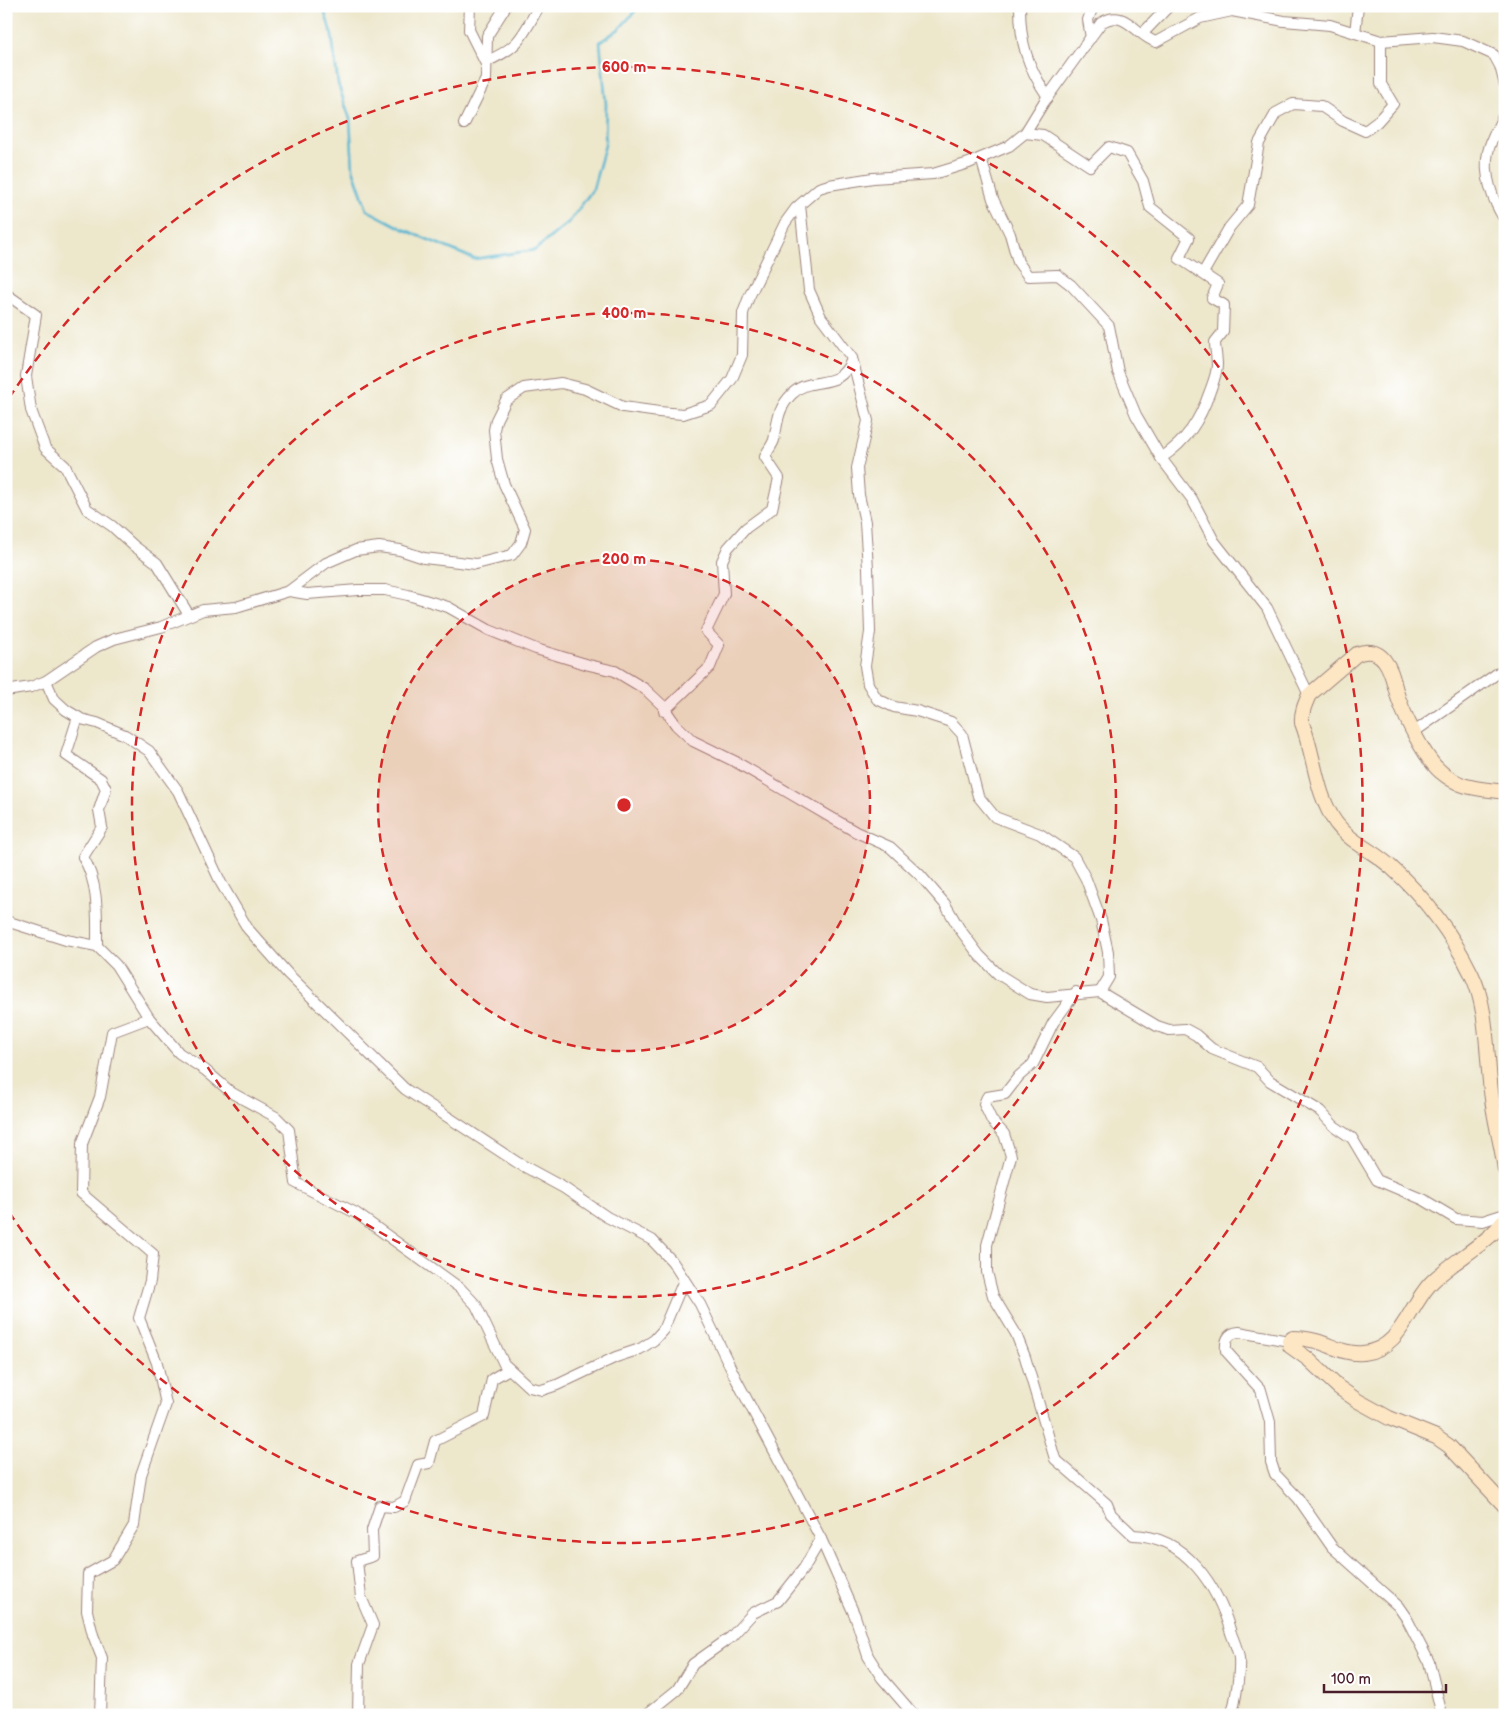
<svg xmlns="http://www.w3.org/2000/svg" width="1511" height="1721" font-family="'Balsamiq Sans',sans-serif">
<rect width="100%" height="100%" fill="#fff"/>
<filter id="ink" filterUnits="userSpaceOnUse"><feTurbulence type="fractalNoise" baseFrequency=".02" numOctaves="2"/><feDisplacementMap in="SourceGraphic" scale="10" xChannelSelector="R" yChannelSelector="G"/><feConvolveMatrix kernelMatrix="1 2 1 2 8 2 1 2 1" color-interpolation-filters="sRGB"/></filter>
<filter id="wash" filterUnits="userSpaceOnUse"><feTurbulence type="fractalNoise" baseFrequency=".0096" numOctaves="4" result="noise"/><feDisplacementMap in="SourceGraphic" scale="20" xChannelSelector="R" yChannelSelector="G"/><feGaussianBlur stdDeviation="1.12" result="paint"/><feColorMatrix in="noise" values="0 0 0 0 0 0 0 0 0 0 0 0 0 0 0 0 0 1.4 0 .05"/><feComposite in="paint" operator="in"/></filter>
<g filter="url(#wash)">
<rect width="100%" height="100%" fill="#ede7cc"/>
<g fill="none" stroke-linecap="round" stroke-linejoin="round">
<!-- stream -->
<path stroke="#52b5d1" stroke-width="2.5" d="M323,6L332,36L338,84L350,119L353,169L367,210L403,229L474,259L535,250L570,221L593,189L605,145L606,104L600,42L619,29L640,6"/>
</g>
</g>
<g filter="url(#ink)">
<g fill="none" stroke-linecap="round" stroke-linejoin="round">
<!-- street casing -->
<g stroke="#9c837c" stroke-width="12">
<g id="street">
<path d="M470,6L469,30L485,62C519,48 522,37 539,6"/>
<path d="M1020,6C1020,43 1027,66 1048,97"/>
<path d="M1143,33L1169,6"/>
<path d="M1355,33L1358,6"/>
<path d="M1091,38L1088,20L1093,6"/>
<path d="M1505,112C1499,126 1491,138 1488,152C1483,174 1493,202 1505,220"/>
<path d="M464,124L486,79L487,36L506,6"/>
<path d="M1025,133L1043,135L1090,166L1109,147L1127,153L1143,181L1150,207L1189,238L1179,258L1218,284L1212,298L1224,305L1223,332L1215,342C1215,349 1217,357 1217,365C1217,373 1213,383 1210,391C1200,420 1187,441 1161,458"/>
<path d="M981,158L993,199L1010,234L1018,262L1028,276L1058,275L1071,285L1109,326L1118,372L1136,415L1161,458L1192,499L1214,541L1267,608L1309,695"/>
<path d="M800,205L809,290L821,317L852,358L868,421L857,468L859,495L865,522L868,568L870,632L865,666L868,684L877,699L894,707L917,711L951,722L962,734L978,796L995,817L1040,834L1074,857L1086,879L1101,920L1108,952L1109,977L1100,992"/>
<path d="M1203,273L1229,228L1248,205L1259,143L1276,113L1293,104L1321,106L1343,121L1365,131L1377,122L1393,104L1381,84V41"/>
<path d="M6,294L36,315L26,376L31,410L45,448L65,466L87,509L112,526L134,546L157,563L189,615"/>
<path d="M289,591L307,594L358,590H385L408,595L448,607L489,630L536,649L589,665L615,671L645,689L662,705L676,725L693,741L736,762L856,832L890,847L920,875L945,904L959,928L979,955L998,974L1030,994L1047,997L1100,992L1157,1026L1169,1030L1185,1029L1196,1035L1212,1049L1257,1067L1270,1081L1320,1111L1334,1126L1352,1138L1377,1180L1424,1200L1456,1219L1483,1221L1505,1214"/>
<path d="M46,681L54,699L66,710L81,719L97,723L125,735L149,751L178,791L221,883L248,929L288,974L405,1089L518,1163L564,1188L607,1217L652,1240L672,1261L700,1304L736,1379L821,1539L855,1616L868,1656L882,1678L914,1715"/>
<path d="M6,691L31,687L46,681L96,647L114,639L161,627L203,610L236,607L289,591L326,563L356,550L379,547L400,550L424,558L476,564L512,555L521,543L525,529L504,484L497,459L494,430L496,420L506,400L524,388L561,383L585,389L623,407L659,412L683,414L711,405L732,379L742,355L743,313L749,297L785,223L796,208L819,188L829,185L873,178L933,174L969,163L1009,146L1025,133L1044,102L1101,23C1125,7 1136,36 1156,42L1200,18L1232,11L1284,21L1330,25L1381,41L1433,37L1463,41L1494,55L1500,66L1505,85"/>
<path d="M664,711L710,667L719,645L706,631L724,594L722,561L728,548L746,528L772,509L779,478L765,457C767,451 772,446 774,440C778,422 777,409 792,394C811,374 839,393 852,359"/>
<path d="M78,717L66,755L101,779L106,789L99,810L102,827L83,857C99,884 97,915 97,946"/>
<path d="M1414,732L1505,668"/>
<path d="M6,921L66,940L97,946L116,965L149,1018L179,1053L205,1070L232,1093L276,1117L289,1130L296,1183L356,1213L460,1288L476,1305L504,1364L529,1387L542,1390L557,1385L616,1357L640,1349L654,1340L663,1330L684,1280"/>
<path d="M1076,992L1053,1023L1033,1064L1019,1076L1005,1094L987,1097L984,1104L992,1121L1004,1134L1011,1156L987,1245V1272L993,1296L1016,1334L1025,1357L1055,1459L1107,1504L1111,1514L1133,1535C1186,1536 1218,1587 1231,1633C1234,1641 1238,1650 1239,1658C1240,1671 1236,1703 1231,1715"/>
<path d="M1289,1341L1239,1332C1228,1333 1225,1340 1226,1351L1261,1390L1270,1422L1271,1462L1275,1474L1298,1498L1332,1547L1398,1606L1407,1619L1429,1662L1442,1715"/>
<path d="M6,1712L8,1715"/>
<path d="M100,1715L102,1658L93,1635L87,1611L88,1574L113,1560L134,1525L141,1475L166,1404L157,1363L139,1318L150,1281L153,1254L81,1193L82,1144L100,1097L112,1032L149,1018"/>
<path d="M358,1715L359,1664L373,1625L361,1597L357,1561L373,1556L372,1530L380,1506L394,1507L405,1501L418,1465L429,1463L435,1441L484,1416L492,1379L509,1369"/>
<path d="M646,1715L677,1690L693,1664L731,1637L753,1613L778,1601L804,1568L821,1539"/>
</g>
</g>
<!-- secondary casing -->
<g stroke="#9c837c" stroke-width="16">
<g id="secondary">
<path d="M1505,792C1479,788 1462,790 1441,772C1425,759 1406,719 1399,700C1394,687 1393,671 1384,660C1377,651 1367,650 1357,654L1309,695C1305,704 1301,713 1302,723C1315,756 1315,793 1336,823C1351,843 1374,851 1392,868C1424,897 1452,934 1471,973C1489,1008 1486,1060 1492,1099C1495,1123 1502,1146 1505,1170"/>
<path d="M1505,1219C1491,1242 1450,1262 1430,1284C1408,1308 1401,1349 1363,1353C1345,1355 1331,1345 1316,1341C1308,1339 1300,1338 1293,1338L1289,1341L1290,1346L1308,1359L1338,1387L1358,1401L1389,1418L1436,1437L1449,1446L1505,1506"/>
</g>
</g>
<!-- street -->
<use href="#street" stroke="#fff" stroke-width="10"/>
<!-- secondary -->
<use href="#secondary" stroke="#fce6c4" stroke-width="14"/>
</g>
</g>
<!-- distance rings -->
<circle cx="624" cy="805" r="246" fill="#d62828" fill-opacity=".12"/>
<g fill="none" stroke="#d62828" stroke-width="2.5" stroke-dasharray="9 6">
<circle cx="624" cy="805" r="246"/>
<circle cx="624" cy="805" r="492"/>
<path d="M9 398A738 738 0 1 1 9 1212"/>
</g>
<circle cx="624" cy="805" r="8" fill="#d62828" stroke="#fff" stroke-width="2.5"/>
<g font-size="15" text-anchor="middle" font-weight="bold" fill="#d62828" stroke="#fff" stroke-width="4" stroke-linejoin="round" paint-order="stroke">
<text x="624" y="72">600 m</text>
<text x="624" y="318">400 m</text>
<text x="624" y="564">200 m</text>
</g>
<!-- margin -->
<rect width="1511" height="1721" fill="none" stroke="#fff" stroke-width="25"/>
<!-- scale -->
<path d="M1324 1684v8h122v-8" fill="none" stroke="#4a1f2b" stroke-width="2.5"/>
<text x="1331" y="1684" font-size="15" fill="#4a1f2b" stroke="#ffffff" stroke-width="4" paint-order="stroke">100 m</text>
</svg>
